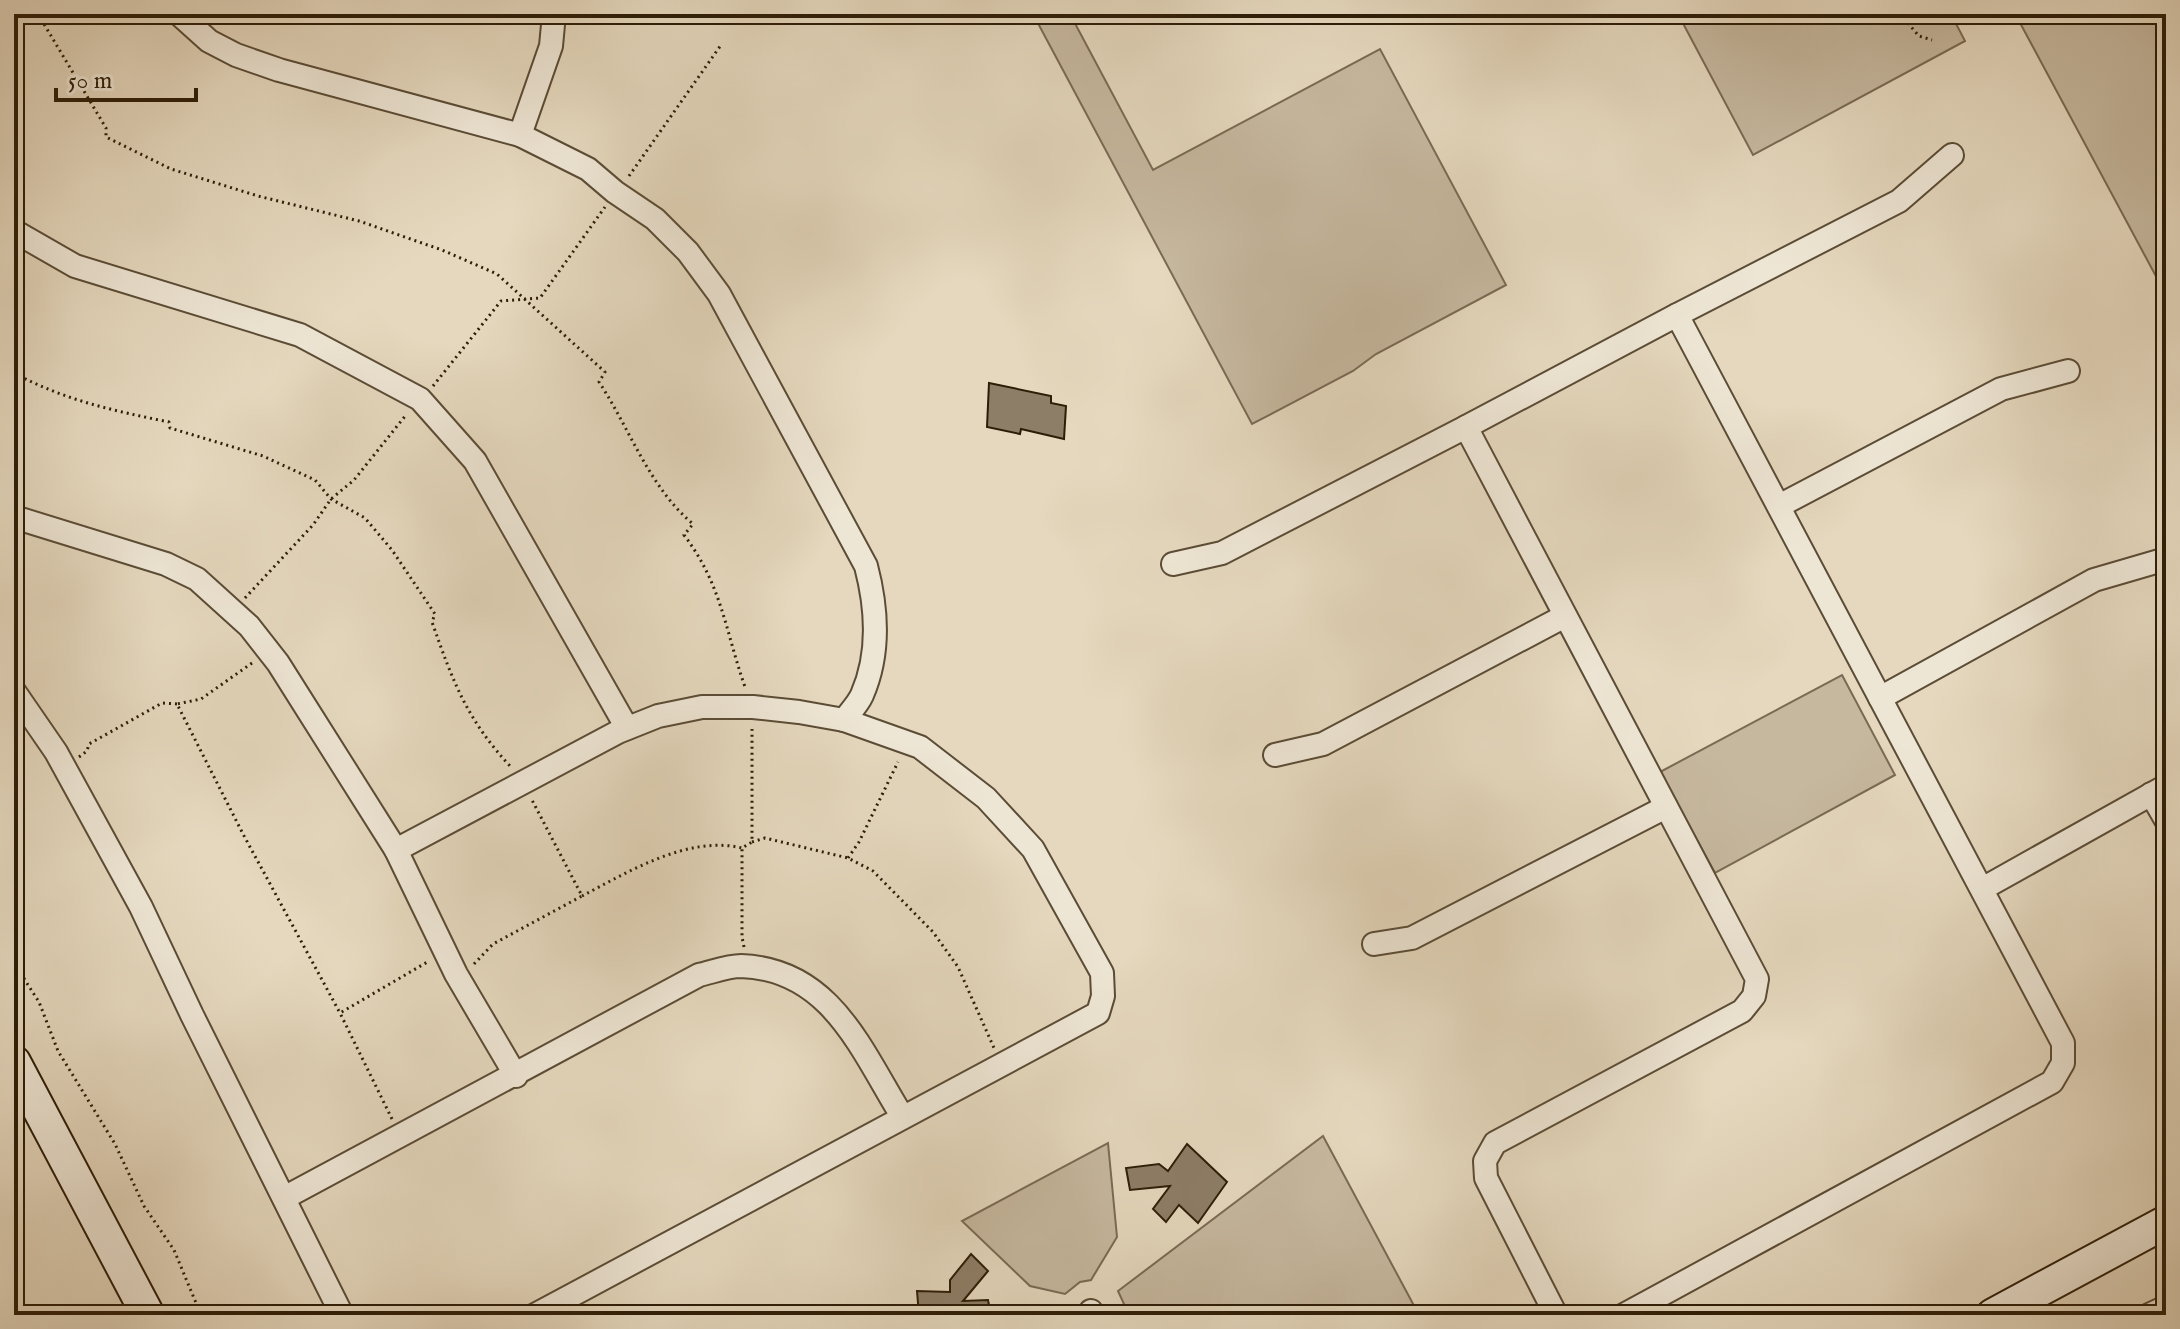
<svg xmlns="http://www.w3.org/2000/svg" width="2180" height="1329" font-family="'IM FELL English',serif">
<rect width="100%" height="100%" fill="#e5d8be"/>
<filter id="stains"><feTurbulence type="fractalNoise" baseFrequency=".0025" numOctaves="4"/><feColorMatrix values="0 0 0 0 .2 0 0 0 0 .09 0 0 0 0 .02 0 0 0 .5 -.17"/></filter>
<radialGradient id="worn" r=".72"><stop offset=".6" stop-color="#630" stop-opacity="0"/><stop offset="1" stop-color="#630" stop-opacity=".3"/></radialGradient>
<!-- green -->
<g fill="#c6b89f" stroke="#7a6a54" stroke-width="2">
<path d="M1033,14H1070L1153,170L1380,49L1506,285L1376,354L1353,371L1252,424Z"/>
<path d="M1678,14H1951L1965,41L1753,155Z"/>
<path d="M2015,14H2166V295L2019,21Z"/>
<path d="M1842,675L1895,775L1715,873L1660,772Z"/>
<path d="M1323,1136L1419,1315H1129L1118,1291Z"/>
<path d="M1108,1143L1117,1237L1091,1280L1080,1282L1065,1294L1030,1286L962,1221Z"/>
</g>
<!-- building -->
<g fill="#8d7e67" stroke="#2d1d08" stroke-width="2">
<path d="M989,383L1051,396V403L1066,406L1064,439L1021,429L1020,434L987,427Z"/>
<path d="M1187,1144L1227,1182L1198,1223L1179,1205L1166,1222L1153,1209L1170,1186L1130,1190L1126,1168L1159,1164L1168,1171Z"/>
<path d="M971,1254L988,1271L963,1301L988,1300L991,1315H919L917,1291L950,1292V1280Z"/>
</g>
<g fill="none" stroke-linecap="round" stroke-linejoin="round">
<!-- minor casing -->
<g stroke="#5b4c36" stroke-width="26">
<g id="minor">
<path d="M179,14L209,41L236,55L279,70L520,135L588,169L615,192L655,219L688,252L719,294L866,566C877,608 880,654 862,695C858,704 850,712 844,720"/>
<path d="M520,135L551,46L554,14"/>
<path d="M14,231L75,266L300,335L420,399L475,461L627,728"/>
<path d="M1677,315L1899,201L1952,155"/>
<path d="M1779,506L2001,389L2068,371"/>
<path d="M14,517L166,564L197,579L249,626L278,663L396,850L456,974L516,1076"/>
<path d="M1173,564L1222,553L1466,427"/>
<path d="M14,691L56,752L141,907L192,1015L342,1315"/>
<path d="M1880,698L2094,580L2166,559"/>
<path d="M1275,755L1323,744L1565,616"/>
<path d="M2151,794L2166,820"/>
<path d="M396,850L618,732L658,716L702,707H753L799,712L844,720L920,747L986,798L1033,849L1102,973L1103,996L1098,1013L535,1315"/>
<path d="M1982,889L2166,786"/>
<path d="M1374,944L1412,938L1666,807"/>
<path d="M284,1198L699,975C712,972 728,966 741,966C831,969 861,1050 902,1116"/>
<path d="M1091,1311L1093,1315"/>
<path d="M1556,1315L1486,1178L1485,1161L1495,1143L1742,1011L1754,996L1757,979L1466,427L1677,315L2063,1043V1063L2052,1082L1624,1315"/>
<path d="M2149,1315L2166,1307"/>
</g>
</g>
<!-- secondary casing -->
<g stroke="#2d1d08" stroke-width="36">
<g id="secondary">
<path d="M14,1062L148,1315"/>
<path d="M1993,1315L2166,1222"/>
</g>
</g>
<!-- path -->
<g stroke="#2d1d08" stroke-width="3" stroke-dasharray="2 4" stroke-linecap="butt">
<path d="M38,14L106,128V137L171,169L258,196L359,221L442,250L497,274L605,372L599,382C630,429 649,487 693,524L684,535C722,585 725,630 745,687"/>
<path d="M1900,14L1919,36L1932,40"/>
<path d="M629,176L721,45"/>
<path d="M14,373C64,400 114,411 169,422L170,428L263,456L315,480L331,499L365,518L392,550L435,614L432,622C453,682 467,720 511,767"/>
<path d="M433,386L501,301L540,298L605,207"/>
<path d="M245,598L313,525L331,499L354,480L406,415"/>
<path d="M252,663L201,699L177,704L243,834L340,1013"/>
<path d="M79,757L87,751L89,744L162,703L177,704"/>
<path d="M752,842L765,838L848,858L873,871L933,932L958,967L994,1048"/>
<path d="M848,858L859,842L898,762"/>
<path d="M582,896C628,872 688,835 742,848"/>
<path d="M744,947L742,937V848L752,842V729"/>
<path d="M14,963L39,1002L58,1051L115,1144L144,1206L174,1250L201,1315"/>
<path d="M474,964L493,944L582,896L532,800"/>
<path d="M392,1119L340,1013L429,961"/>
</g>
<!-- minor -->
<use href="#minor" stroke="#eee6d5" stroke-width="22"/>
<!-- secondary -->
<use href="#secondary" stroke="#eee6d5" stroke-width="32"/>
</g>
<!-- margin -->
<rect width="2180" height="1329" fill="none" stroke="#e5d8be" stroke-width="48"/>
<rect x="16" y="16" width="2148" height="1297" fill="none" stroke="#2d1d08" stroke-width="4"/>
<rect x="24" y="24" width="2132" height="1281" fill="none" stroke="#2d1d08" stroke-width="2"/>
<!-- scale -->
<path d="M56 88v12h140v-12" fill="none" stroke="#2d1d08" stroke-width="4"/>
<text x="68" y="88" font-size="24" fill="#2d1d08" stroke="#eee6d5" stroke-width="6" paint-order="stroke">50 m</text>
<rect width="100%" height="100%" filter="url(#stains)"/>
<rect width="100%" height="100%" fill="url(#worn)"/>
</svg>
